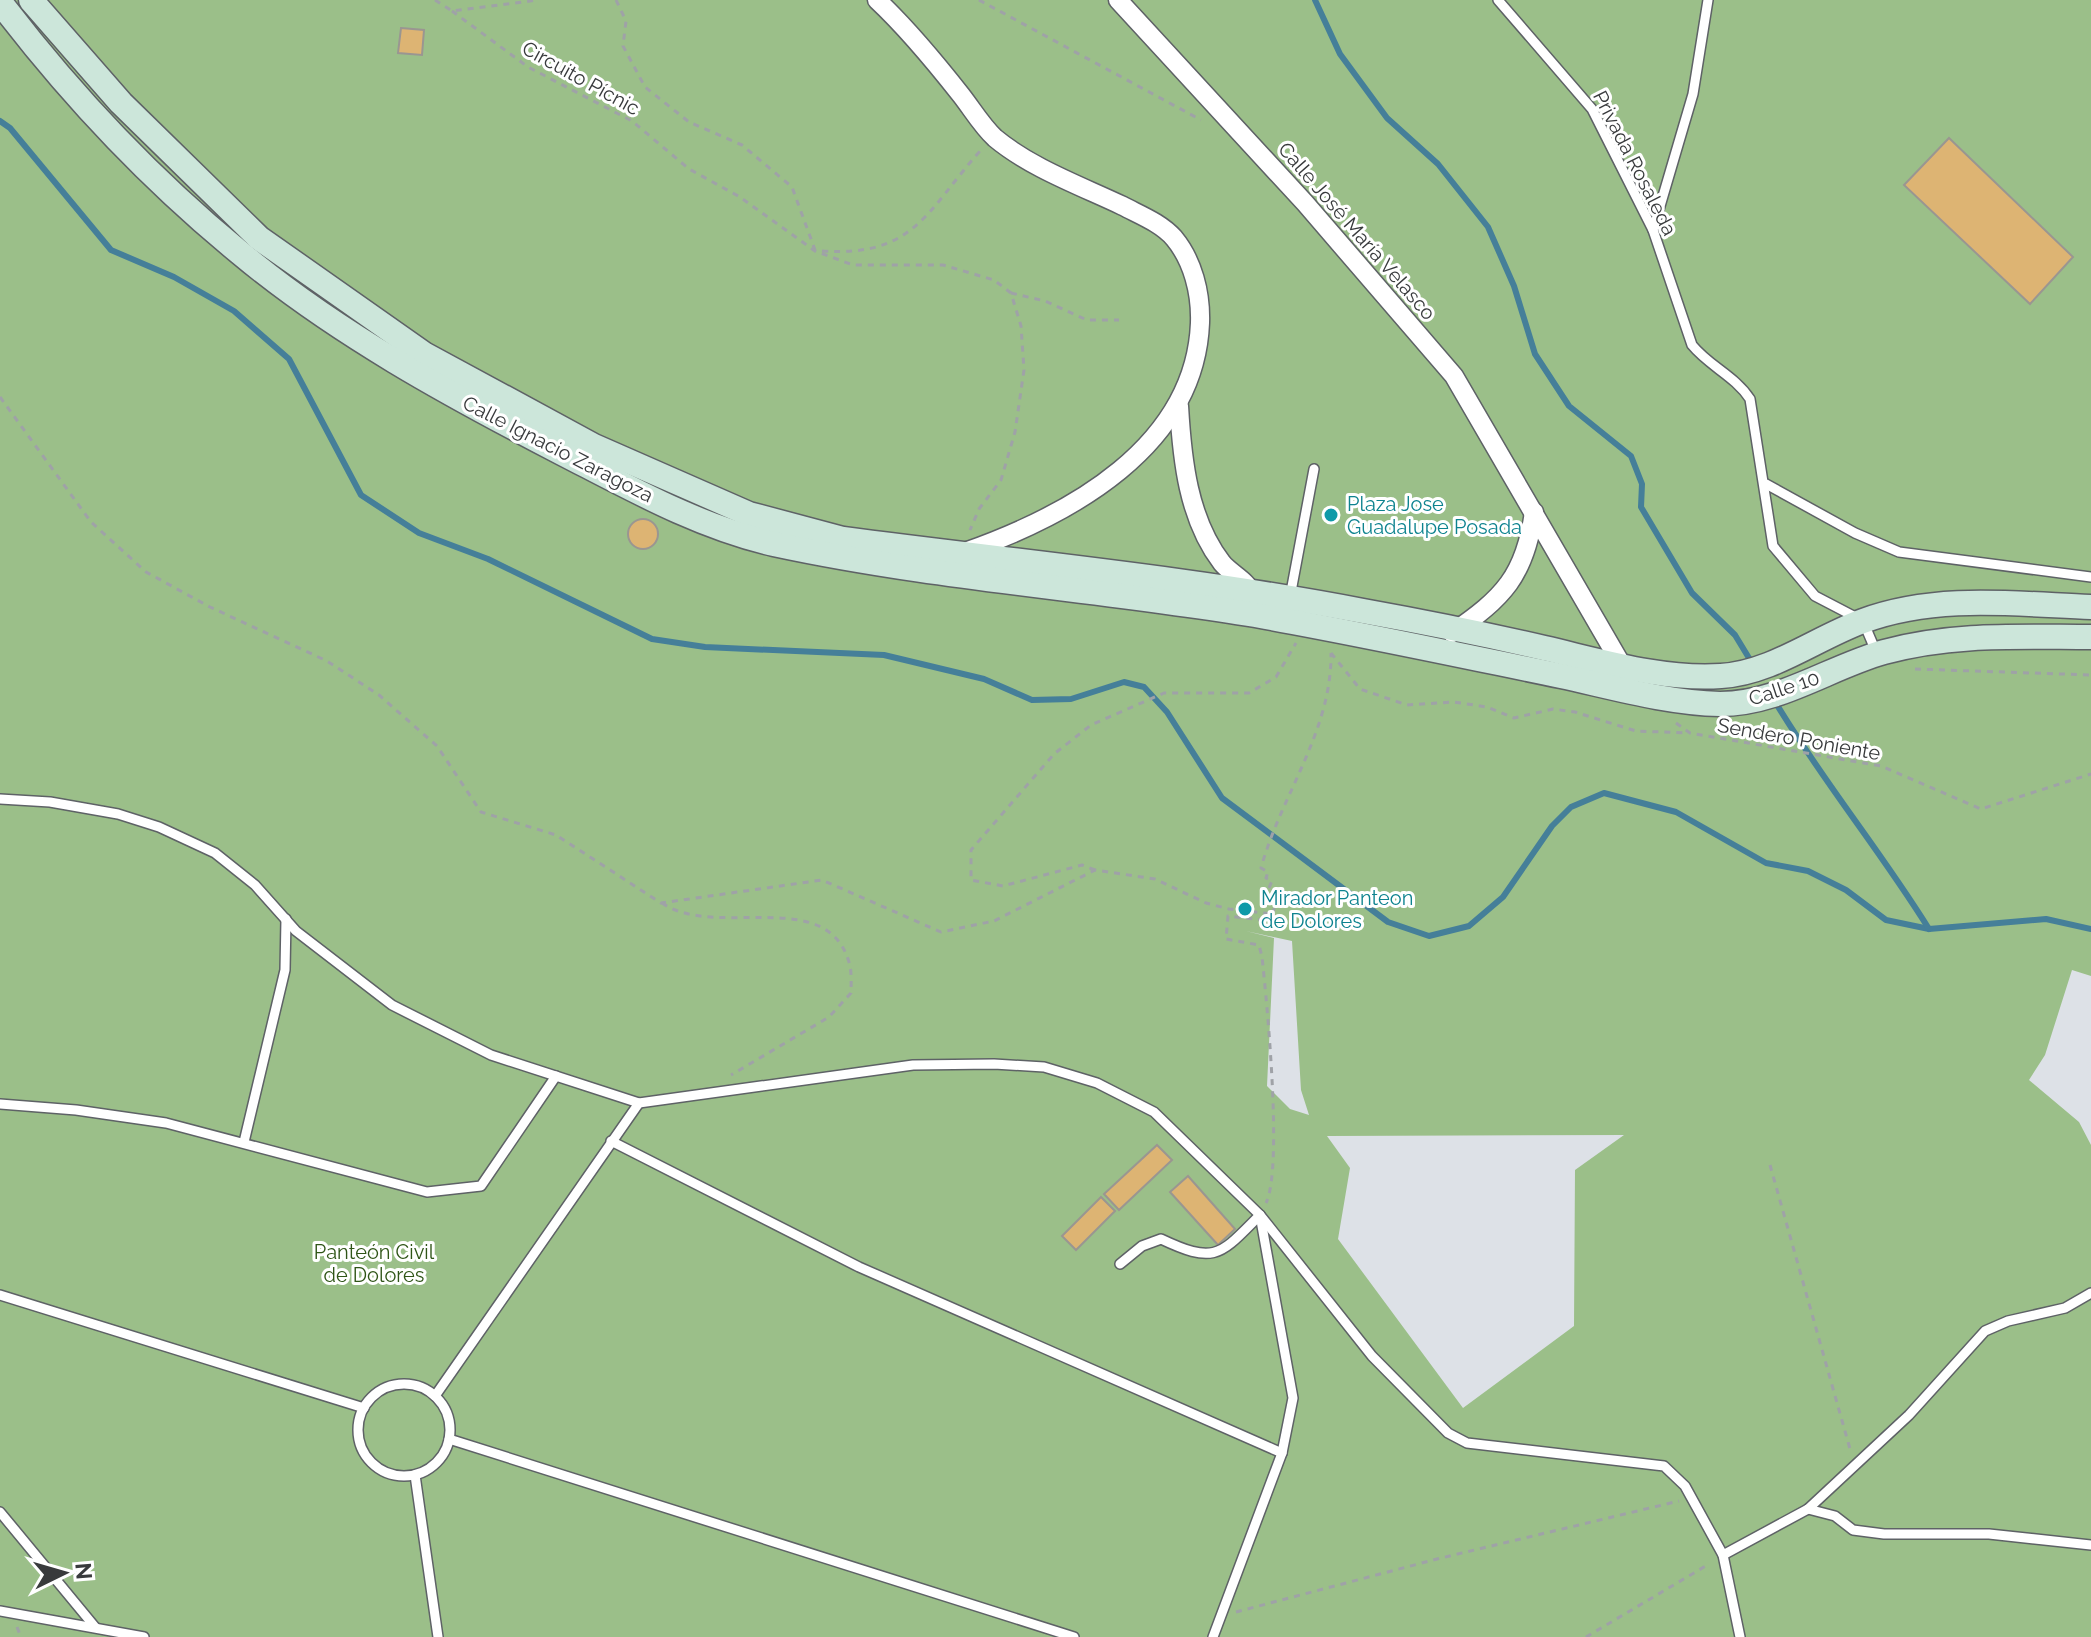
<svg xmlns="http://www.w3.org/2000/svg" width="2091" height="1637" font-family="Raleway,sans-serif">
<rect width="100%" height="100%" fill="#dde1e7"/>
<!-- green -->
<path fill="#9bbf89" fill-rule="evenodd" d="M0,0H2091V976L2072,970L2045,1055L2029,1080L2079,1122L2091,1145V1637H0ZM1246,931L1292,941L1301,1090L1309,1115L1290,1109L1267,1086L1274,938ZM1624,1135L1575,1170L1574,1326L1463,1408L1338,1239L1350,1168L1327,1136Z"/>
<g fill="none" stroke-linecap="round" stroke-linejoin="round">
<!-- stream -->
<g stroke="#457f99" stroke-width="6">
<path d="M1315,0L1340,54L1387,118L1438,164L1488,227L1514,286L1535,354L1569,406L1631,456L1642,484L1641,507L1692,593L1735,635L1752,663"/>
<path d="M0,121L10,128L111,250L174,277L234,311L289,359L361,495L419,533L488,559L652,639L705,647L884,655L984,679L1032,700L1071,699L1124,682L1144,687L1167,712L1222,798L1388,922L1429,936L1469,926L1503,897L1552,826L1571,807L1604,793L1676,812L1766,863L1808,871L1846,890L1886,920L1929,929L2046,919L2091,929"/>
<path d="M1774,700C1821,779 1880,850 1929,929"/>
</g>
</g>
<!-- building -->
<g fill="#ddb473" stroke="#9a9691" stroke-width="2">
<path d="M401,28L424,30L422,55L398,53Z"/>
<path d="M1949,138L2073,257L2030,304L1904,185Z"/>
<circle cx="643" cy="534" r="15"/>
<path d="M1157,1145L1172,1160L1119,1210L1104,1194Z"/>
<path d="M1188,1176L1235,1229L1218,1245L1170,1192Z"/>
<path d="M1101,1197L1115,1211L1076,1250L1062,1236Z"/>
</g>
<g fill="none" stroke-linecap="round" stroke-linejoin="round">
<!-- lane casing -->
<g stroke="#5e6266" stroke-width="12">
<g id="lane">
<path d="M1498,0L1592,109L1653,230L1692,345C1709,366 1735,376 1750,399L1773,546L1815,596L1863,621L1877,654"/>
<path d="M1653,230L1693,94L1708,0"/>
<path d="M1766,484L1855,533L1899,552L2091,577"/>
<path d="M1290,597L1314,469"/>
<path d="M0,799L50,802L118,814L159,827L215,853L255,885L296,931L392,1005L491,1055L639,1103L913,1065L994,1064L1044,1067L1097,1083L1154,1112L1260,1215L1293,1398L1282,1453L1213,1637"/>
<path d="M0,1104L76,1110L166,1123L427,1192L481,1186L556,1076"/>
<path d="M611,1141L859,1267L1282,1453"/>
<path d="M244,1142L285,970L286,919"/>
<path d="M1120,1264L1142,1246L1161,1239C1216,1265 1220,1255 1260,1215L1372,1356L1448,1433L1467,1443L1664,1466L1685,1486L1723,1555L1740,1637"/>
<path d="M0,1295L364,1408"/>
<circle cx="404" cy="1430" r="46"/>
<path d="M435,1396L639,1103"/>
<path d="M449,1439L1074,1637"/>
<path d="M415,1475L438,1637"/>
<path d="M1808,1509L1835,1516L1853,1530L1884,1534H1989L2091,1545"/>
<path d="M0,1512L95,1627"/>
<path d="M1723,1555L1808,1509L1909,1415L1985,1331L2008,1321L2065,1308L2091,1293"/>
<path d="M0,1611L144,1637"/>
</g>
</g>
<!-- street casing -->
<g stroke="#5e6266" stroke-width="21">
<g id="street">
<path d="M877,0C908,29 935,62 961,95C972,109 982,126 995,138C1031,168 1081,186 1123,206C1140,215 1161,223 1174,238C1193,261 1201,293 1200,323C1195,447 1070,515 965,552"/>
<path d="M1118,0L1305,203L1454,376L1627,674"/>
<path d="M1179,406C1182,459 1188,519 1222,563C1231,574 1248,581 1252,594"/>
<path d="M1452,633C1503,598 1525,576 1534,512"/>
</g>
</g>
<!-- secondary casing -->
<g stroke="#5e6266" stroke-width="27">
<g id="secondary">
<path d="M31,0L121,103L259,238L424,354L594,446L749,514L843,539C1017,562 1191,578 1363,611C1424,622 1484,634 1544,648C1601,661 1662,680 1721,676C1772,673 1816,638 1863,621C1936,594 2015,604 2091,607"/>
<path d="M0,2C70,94 149,178 239,252C336,333 450,395 562,453C630,488 699,527 774,544C932,578 1095,589 1255,615C1357,633 1459,655 1561,676C1612,687 1667,703 1720,704C1779,704 1830,667 1884,652C1952,633 2021,637 2091,637"/>
</g>
</g>
<!-- path -->
<g stroke="#9fa2a7" stroke-width="3" stroke-dasharray="6 6" stroke-linecap="butt">
<path d="M435,0L452,11L538,0"/>
<path d="M616,0L626,21L623,46L645,87L689,122L742,145L792,187L815,250"/>
<path d="M979,0L1201,120"/>
<path d="M452,11L528,67L632,121L689,169L740,197L815,251L853,265H943L994,280L1011,293L1021,326L1024,370L1015,432L1001,480L979,509L970,530"/>
<path d="M822,251C914,257 926,212 980,151"/>
<path d="M1011,293L1045,301L1087,320H1119"/>
<path d="M0,397L91,522L146,572L210,607L327,661L379,695L437,746L481,812L556,835L661,903L822,880L941,932L994,921L1095,870L1155,879L1206,903L1229,909L1273,914L1271,921L1228,916L1226,939L1259,945L1262,957C1267,1003 1283,1168 1266,1203"/>
<path d="M1331,653L1360,689L1407,705L1454,702L1487,707L1514,718L1553,709L1575,712L1636,731L1688,733"/>
<path d="M1915,669L2091,675"/>
<path d="M1676,723L1690,733L1881,766L1981,809L2091,774"/>
<path d="M1095,870L1082,865L1003,886L971,880V850L1054,754L1091,725L1164,693H1249L1276,677L1296,643"/>
<path d="M662,903C716,940 826,885 849,962C852,971 851,984 851,993L829,1017L731,1075"/>
<path d="M1273,914L1275,904L1270,901L1275,892L1268,890L1272,881L1266,878L1268,872L1261,868C1281,795 1332,731 1331,653"/>
<path d="M1770,1165L1850,1449"/>
<path d="M1236,1612L1437,1559L1679,1501"/>
<path d="M17,1627L21,1637"/>
<path d="M1586,1637L1709,1564"/>
</g>
<!-- lane -->
<use href="#lane" stroke="#fff" stroke-width="9"/>
<!-- street -->
<use href="#street" stroke="#fff" stroke-width="18"/>
<!-- secondary -->
<use href="#secondary" stroke="#cce6da" stroke-width="24"/>
</g>
<!-- markers -->
<g fill="#0f9aa8" stroke="#fff" stroke-width="3">
<circle cx="1331" cy="515" r="8"/>
<circle cx="1245" cy="909" r="8"/>
</g>
<g text-anchor="middle" dominant-baseline="central" stroke-width="6" stroke-linejoin="round" paint-order="stroke">
<!-- street labels -->
<g font-size="20" fill="#383a3c" stroke="#fff">
<text transform="translate(581 78) rotate(29)">Circuito Pícnic</text>
<text transform="translate(1635 163) rotate(63)">Privada Rosaleda</text>
<text transform="translate(1357 231) rotate(49)">Calle José María Velasco</text>
<text transform="translate(558 449) rotate(27)">Calle Ignacio Zaragoza</text>
<text transform="translate(1784 688) rotate(-18)">Calle 10</text>
<text transform="translate(1799 739) rotate(10)">Sendero Poniente</text>
</g>
<!-- culture labels -->
<g font-size="20" fill="#0d838f" stroke="#fff" text-anchor="start">
<text x="1347" y="504">Plaza Jose<tspan x="1347" dy="23">Guadalupe Posada</tspan></text>
<text x="1261" y="898">Mirador Panteon<tspan x="1261" dy="23">de Dolores</tspan></text>
</g>
<!-- park labels -->
<g font-size="20" fill="#2f5517" stroke="#fff">
<text x="374" y="1252">Panteón Civil<tspan x="374" dy="23">de Dolores</tspan></text>
</g>
</g>
<!-- north arrow -->
<g transform="translate(64 1573) rotate(85)" stroke="#ffffff" stroke-width="6" paint-order="stroke">
<path d="M0-6L14 30L0 20L-14 30Z" fill="#383a3c"/>
<text y="-12" font-size="22" font-weight="bold" text-anchor="middle" fill="#383a3c">N</text>
</g>
</svg>
